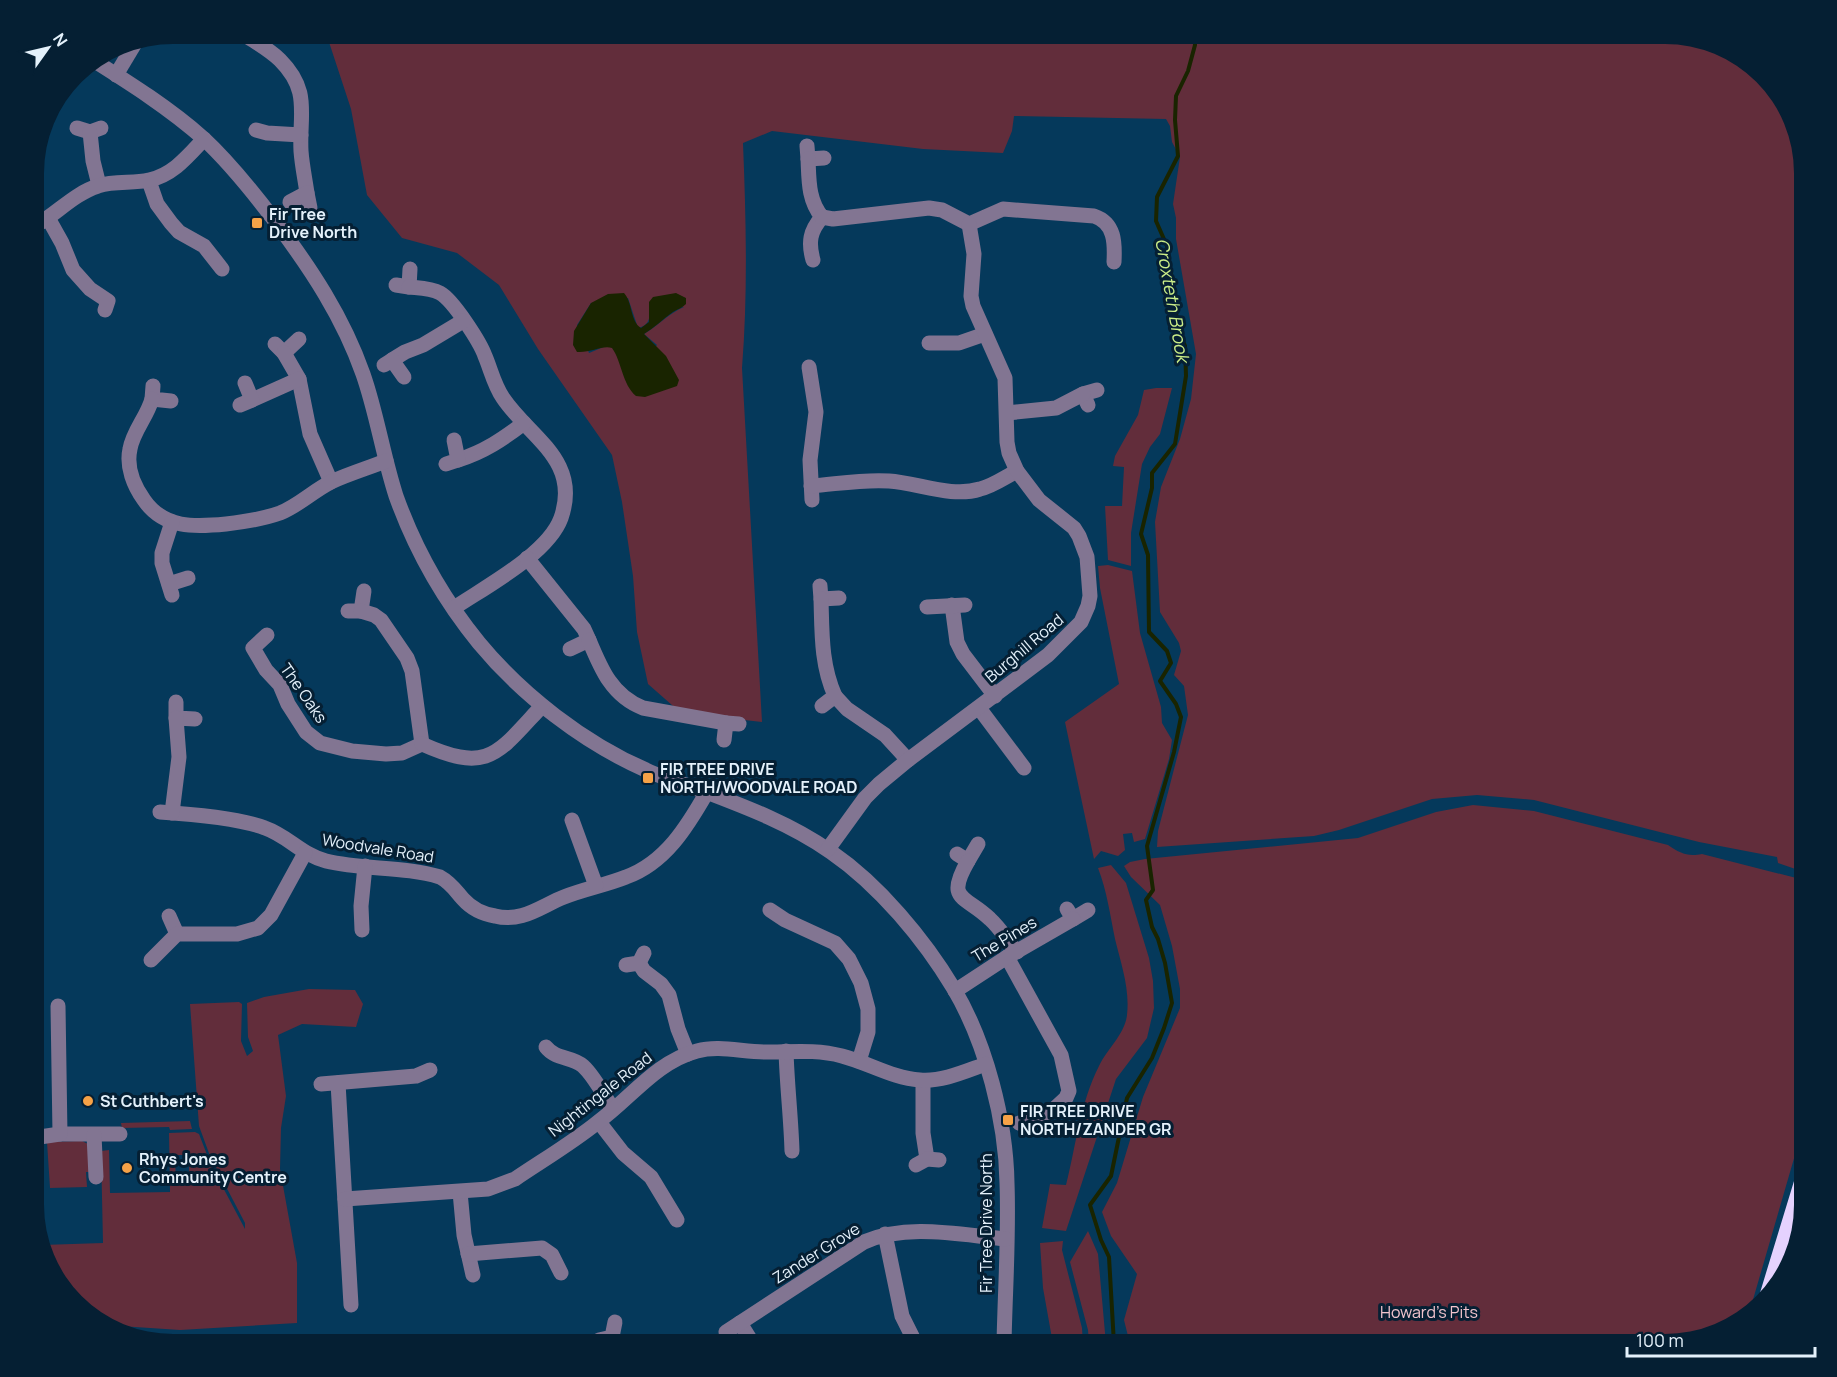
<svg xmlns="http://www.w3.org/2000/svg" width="1837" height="1377" font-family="Manrope,sans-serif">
<rect width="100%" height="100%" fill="#05395b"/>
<!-- green -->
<g fill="#622d3b" fill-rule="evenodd">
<path d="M331,33H1665L1750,62L1790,111L1804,172V872L1778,863L1777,857L1699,842L1534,800L1477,795L1432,799L1339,830L1314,836L1157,847L1158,831L1188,715L1184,686L1174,675L1181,651L1179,643L1160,612L1155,522L1161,487L1180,439L1191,399L1196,354L1176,239V218L1173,204L1180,157L1172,142L1170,126L1166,119L1014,116L1012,131L1003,153L923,149L772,131L743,143C746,218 748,293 742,368L762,722L681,713L648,684L637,632L633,576L622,502L612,455L538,349L499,285L457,253L402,238L367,195L351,109L328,39ZM628,298L638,328C652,325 650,314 649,302L684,307C669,313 658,326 644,334L657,345L627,383L618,356L612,347L606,346L589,353L577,325L591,303Z"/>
<path d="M1156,388H1172L1160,434L1150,447L1142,464L1131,533V566L1108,560L1105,506H1122L1124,467L1113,466L1115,456L1138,415L1144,390Z"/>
<path d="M1108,565L1132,571L1140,633L1161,707L1162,723L1172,740L1169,759L1145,839L1134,842L1132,833L1123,834L1125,850L1118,856L1101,851L1094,859L1065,722L1119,684L1100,588L1098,566Z"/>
<path d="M1473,805L1534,811L1668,845C1680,853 1687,857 1702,854L1804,880V1124L1750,1310L1726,1330L1664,1344H1130L1124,1320L1137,1274L1111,1236L1102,1212L1117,1183L1143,1097L1180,1008V989L1172,946L1160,905L1131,877L1124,866L1130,862L1145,859L1358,838L1436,812Z"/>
<path d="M1111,865L1126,883L1149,958L1153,981L1154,1008L1147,1038L1116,1079L1066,1231L1042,1228L1050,1184L1066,1185C1076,1146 1080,1103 1099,1066C1107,1049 1125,1034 1127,1015C1130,988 1121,964 1115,939C1110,915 1107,891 1098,868Z"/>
<path d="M309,989L355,990L363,1004L356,1027L302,1024L278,1035L286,1096L281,1128L280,1169L297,1263V1323L180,1330L120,1326L87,1315L48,1267L42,1245L103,1243L101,1151L109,1150L110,1193L170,1192L169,1133L195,1132L199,1134L211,1165L245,1229V1223L210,1156L199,1126L190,1004L239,1002L242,1004L241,1041L247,1056L253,1051L248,1037L247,1003L264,997ZM175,1155H189V1182L176,1183Z"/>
<path d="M190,1121L192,1129L170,1130L169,1127L122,1128L121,1123Z"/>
<path d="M82,1141L88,1144L92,1172H86L87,1187L50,1188L47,1142Z"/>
<path d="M1088,1231L1098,1254L1106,1344H1089L1088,1330L1070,1262Z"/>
<path d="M1063,1241L1062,1250L1082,1328L1083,1344H1053L1043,1288L1040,1243Z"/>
</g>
<!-- water -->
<path fill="#192400" d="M624,293C633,303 630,321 641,328L649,322V302L653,297L676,293L686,298V304C682,308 678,309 673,312C663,319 654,328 644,334L666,356L679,380L677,386L645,397L636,396C622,384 622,362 612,348C602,345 591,353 577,352L573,345L574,331L591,303L608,294Z"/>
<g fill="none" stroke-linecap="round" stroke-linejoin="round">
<!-- stream -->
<path stroke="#192400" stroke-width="4" d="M1114,1344L1109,1257L1101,1240L1090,1205L1111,1176L1127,1098L1152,1058L1164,1028L1172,1003L1165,963L1158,939L1152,927L1146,900L1153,890L1147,846L1174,752L1181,717L1176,704L1160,681L1171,663L1167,651L1149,632L1148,555L1141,534L1152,488V473L1175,444L1186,376L1185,346L1178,328L1167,246L1156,221L1157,197L1178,156L1175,120L1176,96L1188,71L1195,45L1194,33"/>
<!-- minor -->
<g stroke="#827592" stroke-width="15">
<path d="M242,33C255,42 269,49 280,60C311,91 299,114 301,151C302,165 305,179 307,193"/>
<path d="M93,60C131,84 169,108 203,138C230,163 253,192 275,221C311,269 343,317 363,374C377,414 383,456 396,496C415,549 444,600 479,643C522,695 584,743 646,770C663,778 683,784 701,790C746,807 791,824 831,852C879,885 924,939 954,989C986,1043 1006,1121 1007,1183C1009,1237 1005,1291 1004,1344"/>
<path d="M116,75L137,40"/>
<path d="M77,128L90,132L101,128"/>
<path d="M256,130L267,133L301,135"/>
<path d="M90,132L93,161L99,185"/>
<path d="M807,146L808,159L824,158"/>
<path d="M808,159C809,180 808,200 822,217C810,231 808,242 813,260"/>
<path d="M149,181L157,204L171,223L179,232L204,246L222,269"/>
<path d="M290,202L307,193L310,208"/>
<path d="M822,217L833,219L929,208L942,210L969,224L1003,209L1094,216C1115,223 1115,243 1114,262"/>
<path d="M48,218L62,243L73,270L90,289L108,301L105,310"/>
<path d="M40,223C59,211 76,193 98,186C115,180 133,184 149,180C173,175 188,156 204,139"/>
<path d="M396,285L409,287L410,269"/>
<path d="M409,287C418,288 431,288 440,293C453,300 480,342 485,356C491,370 494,385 503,398C530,438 581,460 561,518C548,554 485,587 454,608"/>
<path d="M929,343H959L985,334"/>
<path d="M275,344L284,353L299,339"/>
<path d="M284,353L299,379L310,434L331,482"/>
<path d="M392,360L405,352L423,345L463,321"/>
<path d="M384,365L392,360L404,377"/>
<path d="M809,367L816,412L810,460L812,500"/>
<path d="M153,386L152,399L171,401"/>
<path d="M152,399C147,417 133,431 130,449C126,467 134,486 144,500C164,529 195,527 226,524C244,522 263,519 280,513C298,506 313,491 331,482C348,474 368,468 386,461"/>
<path d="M252,400L299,379"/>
<path d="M240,405L252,400L245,383"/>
<path d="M1088,405L1083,394L1097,390"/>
<path d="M1007,413L1056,408L1083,394"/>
<path d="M458,460C484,452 503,439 524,423"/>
<path d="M446,464L458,460L454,440"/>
<path d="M811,486C837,484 864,479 889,481C918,483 952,498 980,489C993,486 1005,477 1017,471"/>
<path d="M527,558L584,629L589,640L570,649"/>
<path d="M169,584L188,578"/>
<path d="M820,586L821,599L839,598"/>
<path d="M172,595L162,563V553L172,522"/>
<path d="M821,599C822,633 821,665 835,696"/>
<path d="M952,605L957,642L963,654L995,696"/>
<path d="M927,607L965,605"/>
<path d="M348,611H361L364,591"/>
<path d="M361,611L374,615L381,620L407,658L412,671L422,744"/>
<path d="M267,635L253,648L266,670L280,685L288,704L306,732L320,743L352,751L386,754L402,753L422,744"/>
<path d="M589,640C601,669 612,696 643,708L726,723"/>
<path d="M33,687L35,688"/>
<path d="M176,702V718L195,719"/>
<path d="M822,706L835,696L847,709L885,735L908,760"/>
<path d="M979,708L1024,768"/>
<path d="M724,740L726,723L739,724"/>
<path d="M422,744C489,774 497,754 542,706"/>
<path d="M160,812C190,814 239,818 265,828C288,836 302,855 326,861C363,870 404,866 440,877C451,883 455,890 463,899C471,908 483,914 495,916C522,923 541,906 564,897C584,889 606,885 626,877C665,863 687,827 707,792"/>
<path d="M172,813L179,757L176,718"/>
<path d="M572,820L596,886"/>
<path d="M828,849L865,798L879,784L908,760L1048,655L1081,622L1088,606L1090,596L1087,557L1079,536L1074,528L1039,500L1017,471L1009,453L1007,442L1005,378L973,306L971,296L974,254L969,224"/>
<path d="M957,854L968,861L978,844"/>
<path d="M968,861C945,901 965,895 990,919C1000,928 1008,941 1017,952"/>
<path d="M1067,909L1073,919L1088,910"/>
<path d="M770,910L785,920L835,943L849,959L861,983L868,1009V1032L859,1061"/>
<path d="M169,916L177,934"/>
<path d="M362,930L361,906L365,866"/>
<path d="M1007,957L1061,1055L1069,1091L1066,1098L1052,1111L1039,1119L1019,1123"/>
<path d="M151,960L177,934H237L258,928L271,915L305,853"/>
<path d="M639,963L644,971L661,984L669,995L678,1029L688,1054"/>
<path d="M626,965L639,963L644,953"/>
<path d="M955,991L1007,957L1073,919"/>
<path d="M546,1047C556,1060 572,1056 583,1066C595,1077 604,1096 613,1109"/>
<path d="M786,1051C787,1085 791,1118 792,1151"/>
<path d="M923,1081V1133L927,1159"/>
<path d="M338,1083L351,1305"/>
<path d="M321,1084L416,1076L430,1070"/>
<path d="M599,1122L623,1153L651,1177L677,1220"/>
<path d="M60,1134H120"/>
<path d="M94,1135L96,1177"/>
<path d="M33,1138L60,1134L58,1006"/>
<path d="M916,1165L927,1159L939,1160"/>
<path d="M460,1192L464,1235L473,1275"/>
<path d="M345,1199L488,1189L515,1179C543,1160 572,1143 598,1122C631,1098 656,1062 697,1051C719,1045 742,1052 765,1052C791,1052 816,1049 842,1056C869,1063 892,1078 920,1080C942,1082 966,1071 986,1064"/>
<path d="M885,1234L902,1316L916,1344"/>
<path d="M468,1254L542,1248L552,1255L561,1273"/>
<path d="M740,1323L753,1344"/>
<path d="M726,1332L864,1242C908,1223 960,1235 1006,1239"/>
<path d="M599,1340L612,1337L615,1322"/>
</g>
<!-- highway -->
<path stroke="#e5d2fe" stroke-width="18" d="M1769,1294L1804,1179"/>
</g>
<!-- markers -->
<g fill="#f6a247" stroke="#051f33" stroke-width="2">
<rect x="251" y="217" width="12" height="12" rx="3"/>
<rect x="642" y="772" width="12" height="12" rx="3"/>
<circle cx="88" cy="1101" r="6"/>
<rect x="1002" y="1114" width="12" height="12" rx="3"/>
<circle cx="127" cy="1168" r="6"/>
</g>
<g text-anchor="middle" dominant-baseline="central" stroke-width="6" stroke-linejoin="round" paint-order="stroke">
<!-- poi labels -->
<g font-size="16" font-weight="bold" fill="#e4f1fb" stroke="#051f33" text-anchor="start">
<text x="269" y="214">Fir Tree<tspan x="269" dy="18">Drive North</tspan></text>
<text x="660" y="769">FIR TREE DRIVE<tspan x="660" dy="18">NORTH/WOODVALE ROAD</tspan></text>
<text x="100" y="1101">St Cuthbert's</text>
<text x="1020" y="1111">FIR TREE DRIVE<tspan x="1020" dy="18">NORTH/ZANDER GR</tspan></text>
<text x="139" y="1159">Rhys Jones<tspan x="139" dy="18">Community Centre</tspan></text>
</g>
<!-- street labels -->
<g font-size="16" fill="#e4f1fb" stroke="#051f33">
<text transform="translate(1024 648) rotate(-40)">Burghill Road</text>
<text transform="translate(304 693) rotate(55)">The Oaks</text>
<text transform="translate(378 848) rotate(9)">Woodvale Road</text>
<text transform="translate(1004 939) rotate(-31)">The Pines</text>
<text transform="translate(600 1094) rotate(-38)">Nightingale Road</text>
<text transform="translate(986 1223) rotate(-90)">Fir Tree Drive North</text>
<text transform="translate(816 1253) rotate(-32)">Zander Grove</text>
</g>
<!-- park labels -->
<g font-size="16" fill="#f2c4cd" stroke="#051f33">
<text x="1429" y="1312">Howard's Pits</text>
</g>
<!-- water labels -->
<g font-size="18" font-style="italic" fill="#caed88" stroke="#051f33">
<text transform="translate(1173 300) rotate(80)">Croxteth Brook</text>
</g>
</g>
<!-- crop -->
<path d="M0 0H1837V1377H0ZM173 44H1665A129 129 0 0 1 1794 173V1205A129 129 0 0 1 1665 1334H173A129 129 0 0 1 44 1205V173A129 129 0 0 1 173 44Z" fill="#051f33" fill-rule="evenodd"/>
<!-- north arrow -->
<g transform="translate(48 48) rotate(56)" stroke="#051f33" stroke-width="4.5" paint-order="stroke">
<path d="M0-4.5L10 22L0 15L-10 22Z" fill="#e4f1fb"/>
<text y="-9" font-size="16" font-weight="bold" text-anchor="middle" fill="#e4f1fb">N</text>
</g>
<!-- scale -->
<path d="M1627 1347v9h188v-9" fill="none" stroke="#e4f1fb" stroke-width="3"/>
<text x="1636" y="1347" font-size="18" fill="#e4f1fb" stroke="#051f33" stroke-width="4.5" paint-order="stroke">100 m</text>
</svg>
